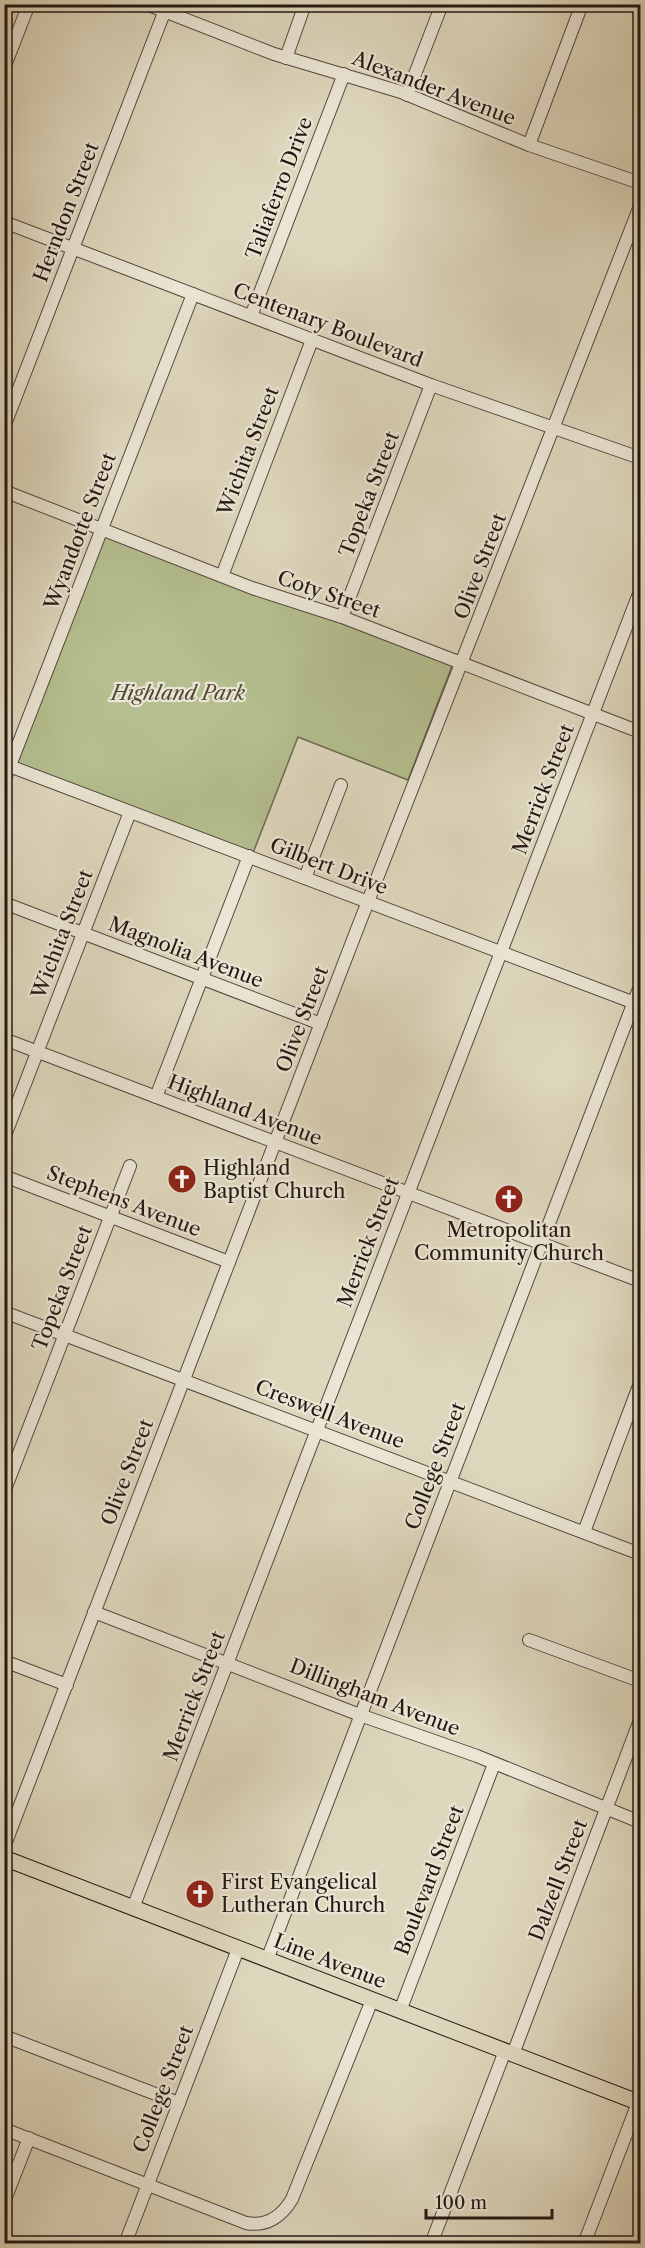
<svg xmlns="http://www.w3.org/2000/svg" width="645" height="2248" font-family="'Libre Caslon Text',serif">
<rect width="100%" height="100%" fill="#ded7bd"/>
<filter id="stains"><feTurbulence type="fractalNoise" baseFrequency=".00333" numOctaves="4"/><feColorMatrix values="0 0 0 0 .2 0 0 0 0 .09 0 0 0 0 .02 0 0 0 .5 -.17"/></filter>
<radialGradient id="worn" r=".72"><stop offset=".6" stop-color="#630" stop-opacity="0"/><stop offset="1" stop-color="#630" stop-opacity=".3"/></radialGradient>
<!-- park -->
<path fill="#b4be8f" stroke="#6c6b51" stroke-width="1.5" d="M103,531L452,666L408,780L298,737L253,853L15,763Z"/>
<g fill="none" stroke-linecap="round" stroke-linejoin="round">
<!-- minor casing -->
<g stroke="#52483e" stroke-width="14">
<g id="minor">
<path d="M146,4L274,54L401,92L529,145L640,183"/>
<path d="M286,58L305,4"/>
<path d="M4,68L29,4"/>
<path d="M407,95L442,4"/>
<path d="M529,145L582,4"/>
<path d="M4,222L431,385L640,458"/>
<path d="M251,316L344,74"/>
<path d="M4,427L167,5"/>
<path d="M4,491L252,588L342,617L640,732"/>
<path d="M222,576L312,340"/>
<path d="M342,617L431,385"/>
<path d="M4,764L640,1005"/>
<path d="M4,781L193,294"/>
<path d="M305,878L341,785"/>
<path d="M4,903L321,1024"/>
<path d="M4,1039L640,1281"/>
<path d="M156,1097L249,856"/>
<path d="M4,1138L130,812"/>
<path d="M4,1176L229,1262"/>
<path d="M4,1312L640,1554"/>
<path d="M4,1492L130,1166"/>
<path d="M584,1532L640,1383"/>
<path d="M94,1612L360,1715L477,1756L640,1822"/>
<path d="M529,1640L640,1681"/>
<path d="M4,1661L67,1685"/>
<path d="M4,1847L356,932L640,206"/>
<path d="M133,1908L640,591"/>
<path d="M267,1960L640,986"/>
<path d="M400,2011L494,1764"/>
<path d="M4,2036L179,2103"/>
<path d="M513,2054L640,1720"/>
<path d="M4,2129L246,2223C267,2227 282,2216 292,2199L372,2000"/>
<path d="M4,2202L29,2138"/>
<path d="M125,2244L238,1949"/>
<path d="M283,2244H298"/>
<path d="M431,2244L505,2051"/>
<path d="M584,2244L638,2103"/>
</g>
</g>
<!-- major casing -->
<g stroke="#241813" stroke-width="17">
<path id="major" d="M4,1858L640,2103"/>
</g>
<!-- minor -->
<use href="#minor" stroke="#eae5d4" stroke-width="12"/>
<!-- major -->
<use href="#major" stroke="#ded7bd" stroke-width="15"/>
</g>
<!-- icons -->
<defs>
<g id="church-disc" transform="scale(1.5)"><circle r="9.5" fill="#8f2418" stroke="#eae5d4"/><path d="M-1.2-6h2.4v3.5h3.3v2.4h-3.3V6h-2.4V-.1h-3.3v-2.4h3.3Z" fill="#fff"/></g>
</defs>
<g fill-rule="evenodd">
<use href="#church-disc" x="182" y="1179"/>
<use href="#church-disc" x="509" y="1199"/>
<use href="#church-disc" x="200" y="1894"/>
</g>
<g text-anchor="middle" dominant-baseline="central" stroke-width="4.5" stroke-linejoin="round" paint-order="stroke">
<!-- street labels -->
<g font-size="20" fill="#241813" stroke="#eae5d4">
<text transform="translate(434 88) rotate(21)">Alexander Avenue</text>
<text transform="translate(279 188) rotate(-69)">Taliaferro Drive</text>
<text transform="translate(66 212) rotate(-69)">Herndon Street</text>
<text transform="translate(328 325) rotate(21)">Centenary Boulevard</text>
<text transform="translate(248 451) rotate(-69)">Wichita Street</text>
<text transform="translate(369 494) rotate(-69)">Topeka Street</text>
<text transform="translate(80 531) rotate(-69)">Wyandotte Street</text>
<text transform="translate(480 566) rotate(-69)">Olive Street</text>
<text transform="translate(329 594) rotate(19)">Coty Street</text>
<text transform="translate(543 789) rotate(-69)">Merrick Street</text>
<text transform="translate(329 866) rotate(21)">Gilbert Drive</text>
<text transform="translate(62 934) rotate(-69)">Wichita Street</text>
<text transform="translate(186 952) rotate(21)">Magnolia Avenue</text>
<text transform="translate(302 1019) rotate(-69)">Olive Street</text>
<text transform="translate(245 1110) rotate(21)">Highland Avenue</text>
<text transform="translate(124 1201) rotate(21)">Stephens Avenue</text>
<text transform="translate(368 1242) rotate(-69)">Merrick Street</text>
<text transform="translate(62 1288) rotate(-69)">Topeka Street</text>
<text transform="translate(330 1414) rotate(21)">Creswell Avenue</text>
<text transform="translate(435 1466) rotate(-69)">College Street</text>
<text transform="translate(127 1472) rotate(-69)">Olive Street</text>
<text transform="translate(194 1696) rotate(-69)">Merrick Street</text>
<text transform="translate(375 1697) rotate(21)">Dillingham Avenue</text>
<text transform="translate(429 1880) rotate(-69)">Boulevard Street</text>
<text transform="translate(558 1880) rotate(-69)">Dalzell Street</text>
<text transform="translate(330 1961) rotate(21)">Line Avenue</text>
<text transform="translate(163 2089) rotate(-69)">College Street</text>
</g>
<!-- park labels -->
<g font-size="20" font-style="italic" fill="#4f4a38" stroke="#eae5d4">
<text x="178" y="693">Highland Park</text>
</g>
<!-- poi labels -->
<g font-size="20" fill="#241813" stroke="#eae5d4" text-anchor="start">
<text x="203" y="1168">Highland<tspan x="203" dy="23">Baptist Church</tspan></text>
<text x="509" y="1230" text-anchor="middle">Metropolitan<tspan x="509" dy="23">Community Church</tspan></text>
<text x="221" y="1882">First Evangelical<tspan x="221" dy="23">Lutheran Church</tspan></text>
</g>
</g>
<!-- margin -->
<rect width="645" height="2248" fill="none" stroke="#ded7bd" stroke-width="24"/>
<rect x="6" y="6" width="633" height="2236" fill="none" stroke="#241813" stroke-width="3"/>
<rect x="12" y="12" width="621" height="2224" fill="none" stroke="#241813" stroke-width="1.5"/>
<!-- scale -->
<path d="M426 2209v9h126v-9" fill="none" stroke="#241813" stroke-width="3"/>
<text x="435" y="2209" font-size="18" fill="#241813" stroke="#eae5d4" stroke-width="4.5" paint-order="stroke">100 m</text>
<rect width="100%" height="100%" filter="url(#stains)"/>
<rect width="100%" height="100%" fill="url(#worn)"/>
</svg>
